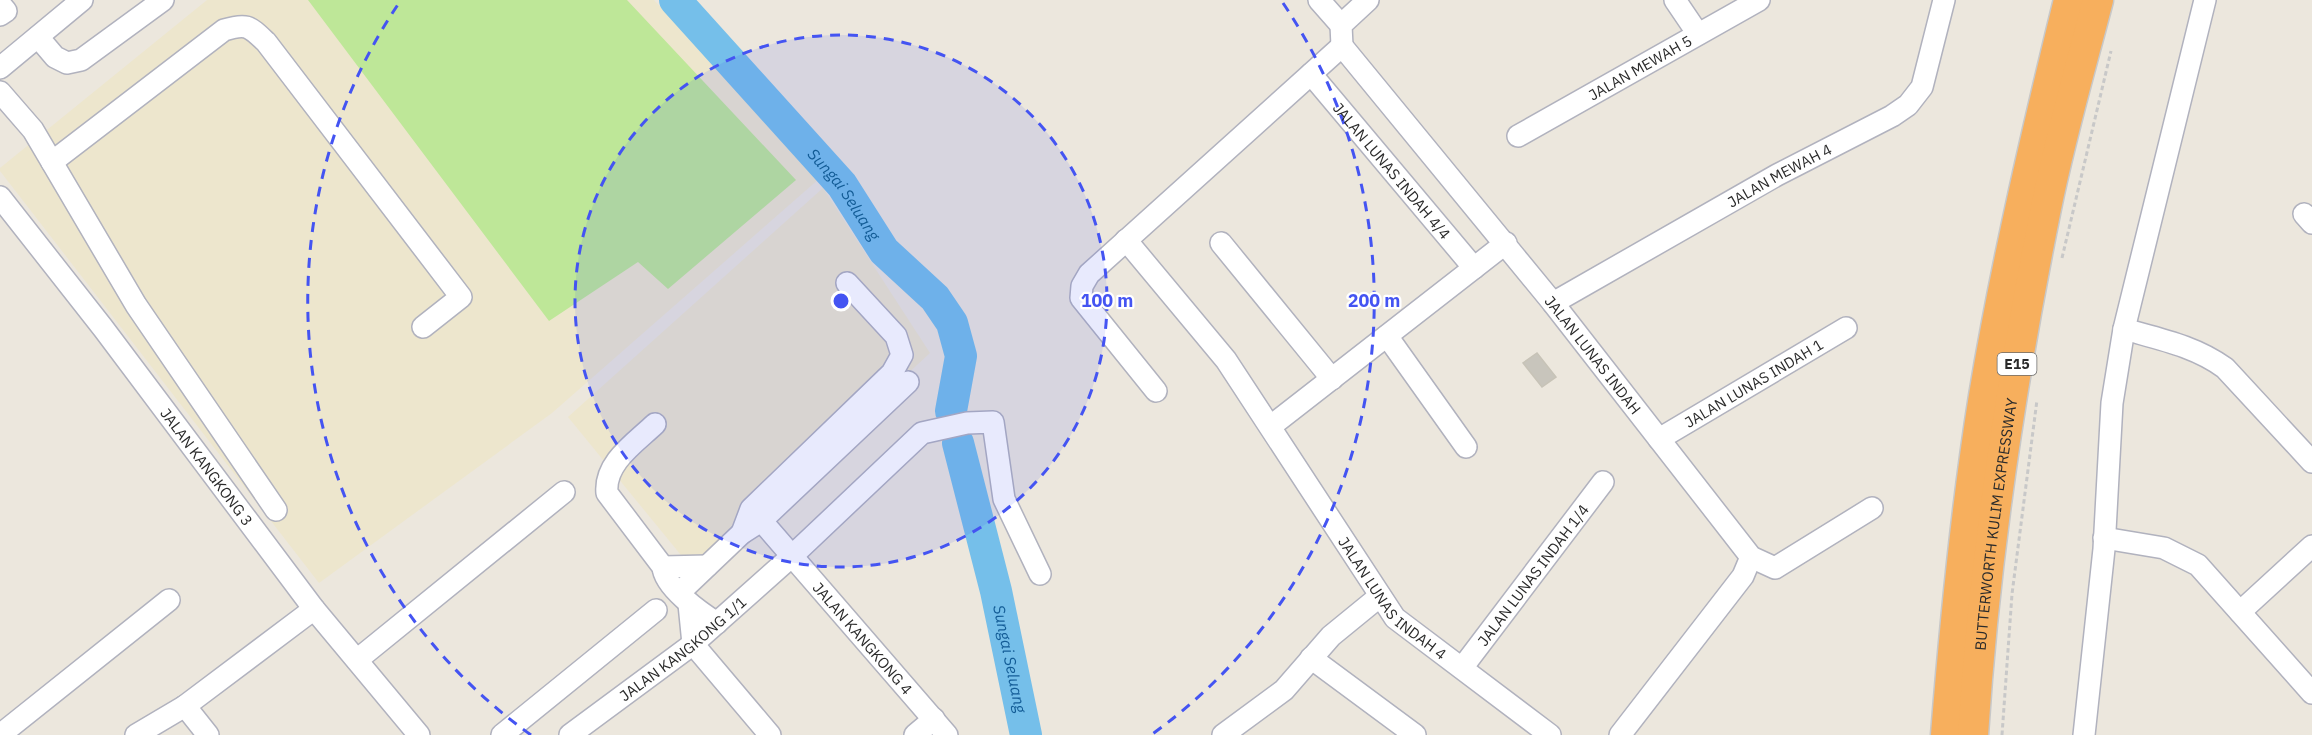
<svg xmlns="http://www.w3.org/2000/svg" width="2312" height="735" font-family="'IBM Plex Sans',sans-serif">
<rect width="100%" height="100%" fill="#ece7dd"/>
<!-- education -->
<g fill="#ede6cd">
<path d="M207,0H654L820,178L552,413L319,583L0,171V168Z"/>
<path d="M823,188L930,353L694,571L568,417Z"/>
</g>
<!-- pitch -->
<path fill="#bee798" d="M308,0H627L796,180L668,289L638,262L549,321Z"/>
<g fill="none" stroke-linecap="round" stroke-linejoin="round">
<!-- river -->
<g stroke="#75bfea" stroke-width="32">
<path id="s1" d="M675,0L842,185L884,251L935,298L952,323L961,356L951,411"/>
<path id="s2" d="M958,443L996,591L1026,735"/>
</g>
</g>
<!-- building -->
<path fill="#c8c5bc" stroke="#c7c3b7" stroke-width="1.5" d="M1537,353L1556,377L1542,387L1523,363Z"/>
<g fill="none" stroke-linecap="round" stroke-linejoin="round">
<!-- minor casing -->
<g stroke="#b1b2be" stroke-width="24">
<g id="minor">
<path d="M1319,0L1341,25"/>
<path d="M1675,0L1698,34"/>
<path d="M0,4L6,11L0,15"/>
<path d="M38,37L55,57L67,63L81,60L163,0"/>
<path id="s3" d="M1342,46L1553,303L1751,557L1775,568L1872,508"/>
<path d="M1342,46L1341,25L1368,0"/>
<path d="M0,68L82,0"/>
<path id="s4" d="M1311,74L1474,268"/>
<path d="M0,92L33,130L136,305L276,510"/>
<path id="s5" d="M1518,136L1759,0"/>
<path d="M52,162L224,30C247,23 249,26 266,42L461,297L423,327"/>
<path id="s6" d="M0,197L103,328L314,609L419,735"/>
<path d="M2304,214L2312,223"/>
<path id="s7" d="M1126,240L1226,360L1395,618L1550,735"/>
<path d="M1221,243L1332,379"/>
<path id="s8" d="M1553,303L1777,175L1892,116L1908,105L1922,87L1944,0"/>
<path d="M2124,329C2159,339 2195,346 2225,368L2312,462"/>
<path d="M1387,336L1466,447"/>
<path d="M1156,391L1081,298L1082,286L1089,274L1342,46"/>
<path d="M655,424C635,443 604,463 607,493L663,567C664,587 701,613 717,623"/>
<path d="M1271,426L1506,243"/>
<path id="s9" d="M1659,439L1846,328"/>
<path id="s10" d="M753,511L947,735"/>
<path d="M742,533L751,509L892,373L902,355L896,336L847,283"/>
<path d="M2104,538L2164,548L2198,565L2312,693"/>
<path d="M663,567L707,566"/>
<path d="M680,592L742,533L761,521L908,382"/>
<path d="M689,604L693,644L770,735"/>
<path d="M2240,612L2312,546"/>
<path d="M1311,658L1415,735"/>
<path d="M357,660L564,492"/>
<path id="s11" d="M1462,668L1603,482"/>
<path d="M185,706L208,735"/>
<path d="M0,735L169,600"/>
<path d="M136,735L185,706L314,609"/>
<path d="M502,735L656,610"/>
<path id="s12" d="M570,735L693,644L792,556L922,433L967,423L993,422L1004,499L1040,574"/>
<path d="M915,735L934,719"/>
<path d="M1223,735L1284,690L1331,636L1380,596"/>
<path d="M1620,735L1743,576L1751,557"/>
<path d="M2084,735L2104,549L2112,403L2124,329L2205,0"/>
</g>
</g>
<!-- highway casing -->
<g stroke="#c8c8c8" stroke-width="33">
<g id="highway">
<path d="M1946,735C1955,622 1966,508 1984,396C2006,263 2037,131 2069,0"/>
<path id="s13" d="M1973,735C1984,558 2011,382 2046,208C2060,138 2080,69 2098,0"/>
</g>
</g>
<!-- path -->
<g stroke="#c8c8c8" stroke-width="3" stroke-dasharray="4.5 3" stroke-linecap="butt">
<path d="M2062,258L2111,51"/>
<path d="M2002,735L2012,594L2037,400"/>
</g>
<!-- minor -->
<use href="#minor" stroke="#fff" stroke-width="21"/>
<!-- highway -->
<use href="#highway" stroke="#f7af5d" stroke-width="30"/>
</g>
<!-- distance rings -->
<circle cx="841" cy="301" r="266" fill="#4454f2" fill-opacity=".12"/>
<g fill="none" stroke="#4454f2" stroke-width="3" stroke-dasharray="10 8">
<circle cx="841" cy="301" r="266"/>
<path d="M531 735A533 533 0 0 1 399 3M1283 3A533 533 0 0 1 1151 735"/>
</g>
<g text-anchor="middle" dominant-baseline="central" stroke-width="4.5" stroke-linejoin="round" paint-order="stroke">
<!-- shield labels -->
<rect fill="#fff" stroke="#6b6b6b" stroke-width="1.5" x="1997.5" y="353" width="39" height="22" rx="4.5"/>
<g font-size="14" font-weight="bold" fill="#2b2b2b">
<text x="2017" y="364">E15</text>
</g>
<!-- street labels -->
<g font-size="15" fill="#2b2b2b" stroke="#fff">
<text stroke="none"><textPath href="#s5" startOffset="140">JALAN MEWAH 5</textPath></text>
<text stroke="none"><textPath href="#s4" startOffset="126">JALAN LUNAS INDAH 4/4</textPath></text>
<text stroke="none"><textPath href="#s8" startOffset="260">JALAN MEWAH 4</textPath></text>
<text stroke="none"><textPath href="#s3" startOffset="398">JALAN LUNAS INDAH</textPath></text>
<text stroke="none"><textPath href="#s9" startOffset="110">JALAN LUNAS INDAH 1</textPath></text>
<text stroke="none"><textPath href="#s6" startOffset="340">JALAN KANGKONG 3</textPath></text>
<text stroke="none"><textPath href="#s13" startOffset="212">BUTTERWORTH KULIM EXPRESSWAY</textPath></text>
<text stroke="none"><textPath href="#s11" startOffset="117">JALAN LUNAS INDAH 1/4</textPath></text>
<text stroke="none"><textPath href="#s7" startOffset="448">JALAN LUNAS INDAH 4</textPath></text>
<text stroke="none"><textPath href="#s10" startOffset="168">JALAN KANGKONG 4</textPath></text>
<text stroke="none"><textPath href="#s12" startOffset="142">JALAN KANGKONG 1/1</textPath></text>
</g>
<!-- water labels -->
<g font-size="16" font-style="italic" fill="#135c96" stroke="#fff">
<text stroke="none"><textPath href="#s1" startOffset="258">Sungai Seluang</textPath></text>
<text stroke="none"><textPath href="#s2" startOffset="222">Sungai Seluang</textPath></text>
</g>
</g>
<circle cx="841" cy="301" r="9" fill="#4454f2" stroke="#fff" stroke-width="3"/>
<g font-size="18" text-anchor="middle" font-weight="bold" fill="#4454f2" stroke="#fff" stroke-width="4.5" stroke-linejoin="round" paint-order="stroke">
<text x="1107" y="307">100 m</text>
<text x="1374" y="307">200 m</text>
</g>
</svg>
